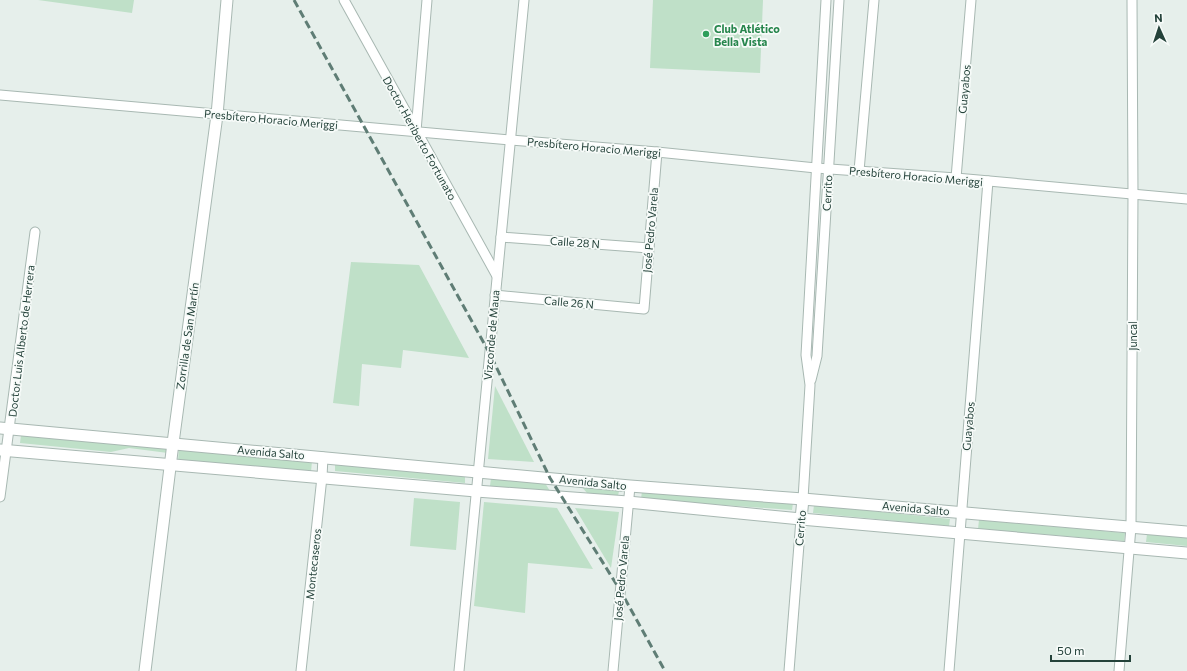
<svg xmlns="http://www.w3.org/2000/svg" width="1187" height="671" font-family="Commissioner,sans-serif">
<rect width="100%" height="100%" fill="#e6efeb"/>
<!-- green -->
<g fill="#bfe0c8">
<path d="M38,0H134L132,13Z"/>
<path d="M653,0H763L760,73L650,68Z"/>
<path d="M351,262L419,265L469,358L403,350L401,368L362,364L359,406L333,403Z"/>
<path d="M495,386L534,462L488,459Z"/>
<path d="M21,435L168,447V453L129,448L111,452L20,443Z"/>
<path d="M179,448L312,461L311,472L178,461Z"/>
<path d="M335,463L465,475V483L335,471Z"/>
<path d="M491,478L545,483L550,491L490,486Z"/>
<path d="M581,486L619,491L618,496L587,493Z"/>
<path d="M642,491L793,503L792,510L641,499Z"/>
<path d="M414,498L460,502L456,550L410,546Z"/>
<path d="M484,502L557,508L593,569L528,563L525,613L474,606Z"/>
<path d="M814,505L950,519L949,526L813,513Z"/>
<path d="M575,508L619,512L611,568Z"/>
<path d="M979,520L1125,533L1124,541L978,529Z"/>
<path d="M1147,534L1187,538V546L1146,542Z"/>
</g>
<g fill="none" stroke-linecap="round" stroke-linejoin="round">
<!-- minor casing -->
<g stroke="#a8b8b2" stroke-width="11">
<g id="minor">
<path d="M344,0L497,276"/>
<path d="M0,95L511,140L657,152L816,168L956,178L1187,199"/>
<path d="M416,131L427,0"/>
<path d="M859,171L874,0"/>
<path d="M956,178L971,0"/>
<path d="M501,237L649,248"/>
<path d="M495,295L644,309L657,152"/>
<path d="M811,380L817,356L839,0"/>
<path d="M0,497L35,232"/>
<path d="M803,499L810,385L806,355L826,0"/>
<path d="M301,671L322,477L323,457"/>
<path d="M459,671L524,0"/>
<path d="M613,671L630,486"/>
<path d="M789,671L801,519"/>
<path d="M949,671L988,181"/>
<path d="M1119,671L1131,527L1133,194L1132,0"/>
</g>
</g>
<!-- tertiary casing -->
<g stroke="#a8b8b2" stroke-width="13">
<g id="tertiary">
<path d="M0,428L630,486L803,499L1187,532"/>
<path d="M0,450L476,491L628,502L801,519L1187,553"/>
<path d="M801,519L803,499"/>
<path d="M145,671L173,443L217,115L227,0"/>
</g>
</g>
<!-- minor -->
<use href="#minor" stroke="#fff" stroke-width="9"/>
<!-- tertiary -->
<use href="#tertiary" stroke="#fff" stroke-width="11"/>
<!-- rail -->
<path stroke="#5f7d75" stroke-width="3" stroke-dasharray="8 4" stroke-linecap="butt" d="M294,0L490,354L550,478L620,590L665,671"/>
</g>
<!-- markers -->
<circle fill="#2e9e5b" stroke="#f7fbf9" stroke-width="1.5" cx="706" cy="34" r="4"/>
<g text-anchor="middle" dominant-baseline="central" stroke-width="3.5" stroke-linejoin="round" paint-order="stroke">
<!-- leisure labels -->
<g font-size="11" font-weight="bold" fill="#27864d" stroke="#f7fbf9" text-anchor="start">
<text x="714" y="28">Club Atlético<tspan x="714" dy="13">Bella Vista</tspan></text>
</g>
<!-- street labels -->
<g font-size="11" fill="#24423a" stroke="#f7fbf9">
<text transform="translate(964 89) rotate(-85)">Guayabos</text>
<text transform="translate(271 119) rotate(5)">Presbítero Horacio Meriggi</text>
<text transform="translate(420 138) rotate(61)">Doctor Heriberto Fortunato</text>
<text transform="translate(594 147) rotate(5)">Presbítero Horacio Meriggi</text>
<text transform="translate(916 176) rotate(5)">Presbítero Horacio Meriggi</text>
<text transform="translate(827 193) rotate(-87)">Cerrito</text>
<text transform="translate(650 230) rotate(-85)">José Pedro Varela</text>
<text transform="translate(575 242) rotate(4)">Calle 28 N</text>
<text transform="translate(569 302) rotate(5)">Calle 26 N</text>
<text transform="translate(491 335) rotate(-85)">Vizconde de Maua</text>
<text transform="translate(187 336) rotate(-82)">Zorrilla de San Martín</text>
<text transform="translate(1132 336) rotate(-90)">Juncal</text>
<text transform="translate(21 341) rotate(-83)">Doctor Luis Alberto de Herrera</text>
<text transform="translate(968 426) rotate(-85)">Guayabos</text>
<text transform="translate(271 452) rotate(5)">Avenida Salto</text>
<text transform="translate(593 482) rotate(6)">Avenida Salto</text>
<text transform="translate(916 508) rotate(5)">Avenida Salto</text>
<text transform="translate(800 528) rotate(-85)">Cerrito</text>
<text transform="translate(313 564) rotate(-84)">Montecaseros</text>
<text transform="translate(621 578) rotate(-85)">José Pedro Varela</text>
</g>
</g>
<!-- north arrow -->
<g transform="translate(1159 28) rotate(357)" stroke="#f7fbf9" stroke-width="3" paint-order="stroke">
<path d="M0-3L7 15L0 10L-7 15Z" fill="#24423a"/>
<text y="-6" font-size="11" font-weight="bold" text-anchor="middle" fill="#24423a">N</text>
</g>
<!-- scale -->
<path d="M1051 655v6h79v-6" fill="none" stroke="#24423a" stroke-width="2"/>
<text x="1057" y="655" font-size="12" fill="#24423a" stroke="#f7fbf9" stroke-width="3" paint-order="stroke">50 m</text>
</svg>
